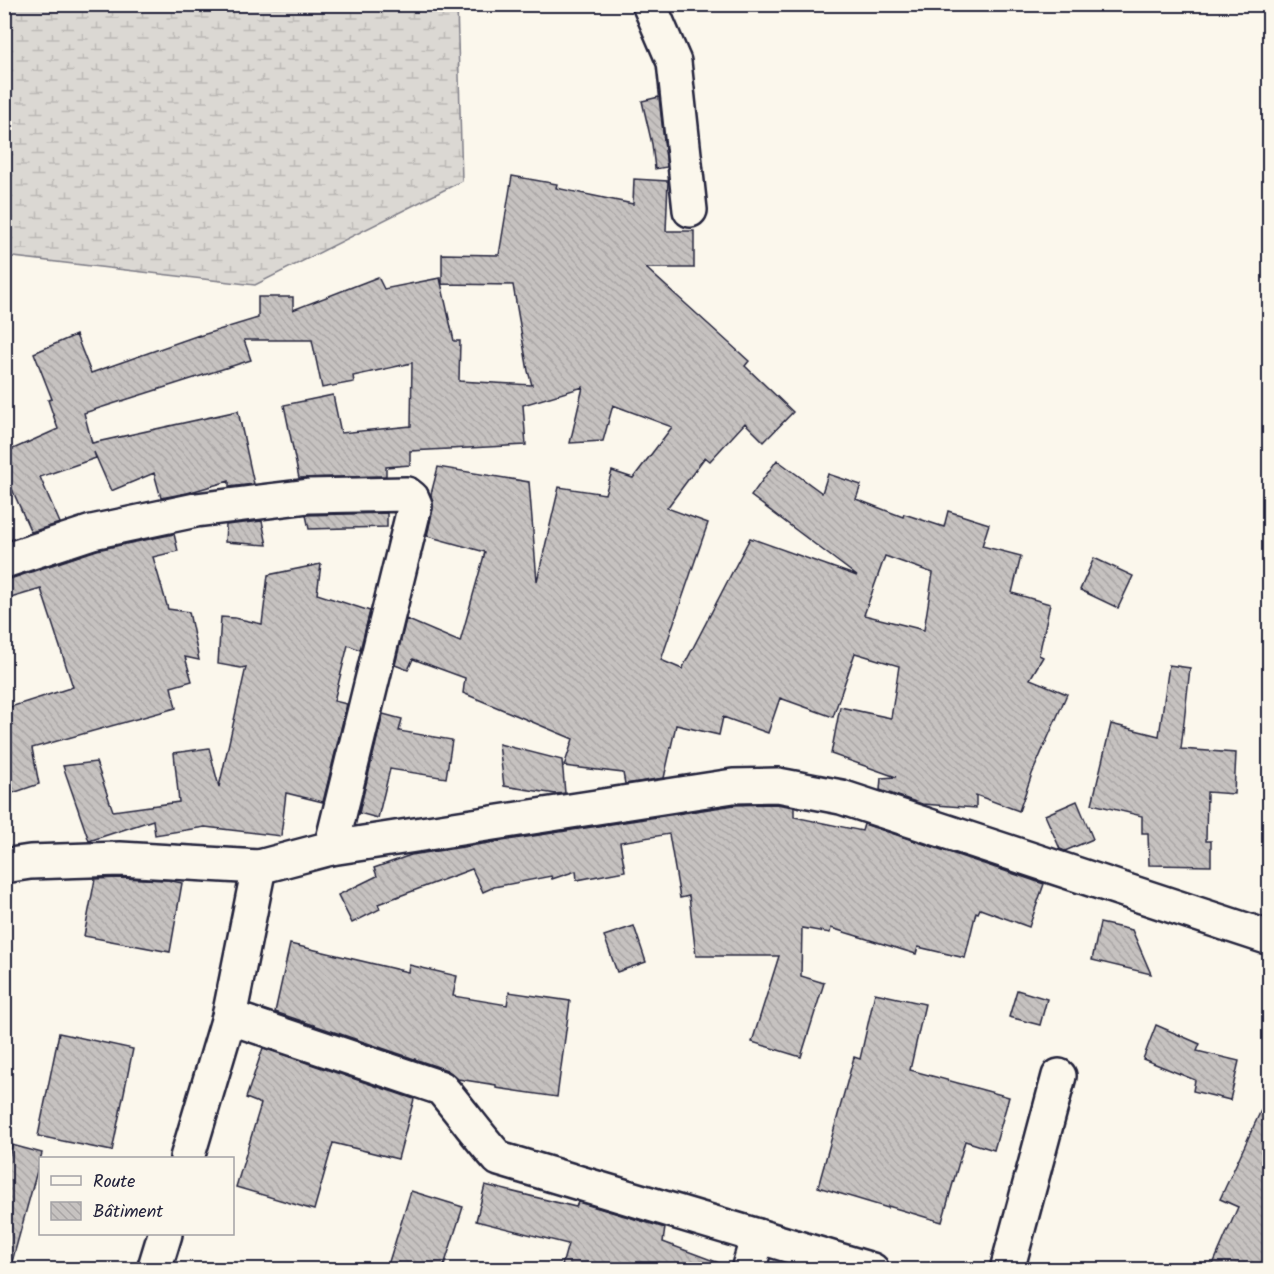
<svg xmlns="http://www.w3.org/2000/svg" width="1274" height="1274" font-family="Kalam,sans-serif">
<defs>
<pattern id="wetland-marsh" width="20" height="14" patternUnits="userSpaceOnUse" patternTransform="scale(1.5)"><rect width="20" height="14" fill="#dbd8d3"/><path d="M1 5h8M5 5V1M11 12h8M15 12V8" fill="none" stroke="#bcb9b6"/></pattern>
<pattern id="building-back-hatch" width="6" height="6" patternUnits="userSpaceOnUse" patternTransform="scale(1.5)"><rect width="6" height="6" fill="#c6c2c0"/><path d="M-1 5l2 2M0 0l6 6M5-1l2 2" fill="none" stroke="#aaa6a6"/></pattern>
</defs>
<rect width="100%" height="100%" fill="#fbf7ec"/>
<filter id="ink" filterUnits="userSpaceOnUse"><feTurbulence type="fractalNoise" baseFrequency=".0167" numOctaves="2"/><feDisplacementMap in="SourceGraphic" scale="12" xChannelSelector="R" yChannelSelector="G"/><feConvolveMatrix kernelMatrix="1 2 1 2 8 2 1 2 1" color-interpolation-filters="sRGB"/></filter>
<g filter="url(#ink)">
<!-- wetland -->
<path fill="url(#wetland-marsh)" stroke="#7e7d87" stroke-width="1.5" d="M5,4L457,5L462,181L255,285L5,256Z"/>
<!-- building -->
<g fill="url(#building-back-hatch)" stroke="#22223b" stroke-width="1.5" fill-rule="evenodd">
<path d="M659,97L667,167L655,169L652,144L642,101Z"/>
<path d="M512,176L557,184L556,188L633,204L634,179L668,181L666,231H694V268H646L749,361L745,366L793,412L764,442L745,423L710,461L705,457L667,508L708,523L661,660L682,669L750,538L857,576L751,496L777,460L822,493L828,474L861,485L856,499L903,517L904,514L944,527L948,511L989,524L982,546L1021,556L1012,593L1050,604L1039,655L1043,657L1030,679L1067,694L1032,774L1019,811L976,795V808L922,804L880,790L881,778L896,777L831,754L840,707L891,718L899,666L855,653L833,717L780,698L768,733L723,717L719,735L676,725L664,778L625,784L623,773L564,766L573,739L463,693L465,678L413,659L408,670L395,665L406,619L460,642L485,552L427,536L433,509L431,494L438,467L529,482L537,581L559,487L605,494L612,471L633,478L672,427L613,405L603,441L570,443L583,387L523,405L526,445L410,451V465L386,467V476L299,478L284,405L333,395L341,433L411,426L412,363L353,376L354,382L322,388L312,340H244L251,360L84,413L92,443L238,411L254,484L229,487V481L187,493L161,498L154,473L111,491L94,452L96,458L40,477L60,523L31,532L4,471V453L58,429L48,400L52,399L34,353L76,335L91,373L199,335V336L258,318V297H293V310L378,277L384,289L440,278L454,341H460L459,381L532,385L528,371L513,285L442,284V254L499,255ZM885,556L933,573L924,630L864,615Z"/>
<path d="M387,513V527L309,529L306,515Z"/>
<path d="M262,521L267,545L225,542L226,525Z"/>
<path d="M174,534L178,551L153,557L168,609L189,612L199,660L185,657L192,681L171,687L176,708L32,748L39,784L4,796V709L73,687L41,589L4,600V579H10L97,550Z"/>
<path d="M1094,558L1133,576L1118,608L1080,590Z"/>
<path d="M321,564L317,594L370,611L360,650L348,645L334,701L347,704L323,802L286,793L281,836L205,827L155,835L153,820L89,841L63,766L96,762L113,811L179,802L174,753L209,748L219,787L246,667L241,668L218,664L221,617L235,618L262,624L268,575Z"/>
<path d="M1169,665L1190,668L1181,749L1236,753L1234,794L1207,792L1206,841H1211V866L1149,865L1148,833H1142V816L1092,804L1111,724L1159,736Z"/>
<path d="M383,714L402,719L399,731L452,740L446,778L390,769L378,818L359,813Z"/>
<path d="M499,744L562,760L565,793L556,794L504,786Z"/>
<path d="M1077,801L1093,839L1065,851L1060,849L1045,815Z"/>
<path d="M776,804L794,807V817L862,831L864,824L1044,884L1029,927L980,909L978,913L976,912L965,958L918,947L916,954L831,928L830,933L802,928L801,976L824,983L801,1057L752,1042L779,956H696L689,896L680,898L669,834L620,842L625,871L577,880L576,871L552,879L551,876L494,887L483,892L472,869L378,904L380,909L352,923L338,895L377,876L374,868L411,855L735,805Z"/>
<path d="M120,878L167,880L182,883L170,952L84,936L95,879Z"/>
<path d="M1100,923L1132,930L1151,974L1092,960Z"/>
<path d="M634,926L646,962L617,972L604,936Z"/>
<path d="M290,944L408,972L409,965L457,976L453,996L507,1005L509,992L570,1001L557,1097L496,1088V1085L458,1079L447,1070L275,1012Z"/>
<path d="M1017,990L1047,999L1040,1025L1009,1017Z"/>
<path d="M875,993L925,1004L910,1070L1009,1097L994,1150L965,1141L942,1222L888,1206V1208L818,1187L854,1057L860,1059Z"/>
<path d="M1156,1025L1200,1044L1197,1051L1239,1061L1230,1100L1193,1091L1195,1080L1143,1059Z"/>
<path d="M59,1033L133,1049L112,1151L38,1136Z"/>
<path d="M263,1048L414,1099L398,1159L333,1143L314,1210L236,1187L261,1104L246,1098Z"/>
<path d="M1269,1093V1269H1211L1238,1207L1220,1199Z"/>
<path d="M12,1145L42,1153L12,1262L4,1261V1174Z"/>
<path d="M485,1185L576,1207L578,1202L665,1228L663,1242L730,1267V1269H561L568,1244L476,1221Z"/>
<path d="M411,1191L463,1207L443,1269H404L388,1265Z"/>
</g>
<g fill="none" stroke-linecap="round" stroke-linejoin="round">
<!-- minor casing -->
<g stroke="#22223b" stroke-width="38">
<g id="minor">
<path d="M649,4L674,62L690,210"/>
<path d="M4,561L92,532L196,510L309,496L407,494L412,498L415,505L331,848"/>
<path d="M4,866L30,862L120,859L259,867L331,848L733,786L778,785L841,797L1270,938"/>
<path d="M229,1017L441,1088C461,1111 478,1136 499,1159L872,1270"/>
<path d="M187,1158L229,1017L259,867"/>
<path d="M154,1270L165,1234"/>
<path d="M748,1270L758,1236"/>
<path d="M1007,1270L1059,1076"/>
</g>
</g>
<!-- minor -->
<use href="#minor" stroke="#fbf7ec" stroke-width="33"/>
</g>
</g>
<!-- margin -->
<rect width="1274" height="1274" fill="none" stroke="#fbf7ec" stroke-width="24"/>
<rect x="12" y="12" width="1250" height="1250" fill="none" stroke="#22223b" stroke-width="2" filter="url(#ink)"/>
<!-- legend -->
<rect x="39" y="1157" width="195" height="78" fill="#fbf7ec" stroke="#a4a2a5" stroke-width="1.5"/>
<rect x="51" y="1176" width="30" height="9" fill="#fbf7ec" stroke="#a4a2a5" stroke-width="1.5"/>
<text x="93" y="1187" font-size="18" fill="#22223b">Route</text>
<rect x="51" y="1202" width="30" height="18" fill="url(#building-back-hatch)" stroke="#a4a2a5" stroke-width="1.5"/>
<text x="93" y="1217" font-size="18" fill="#22223b">Bâtiment</text>
</svg>
